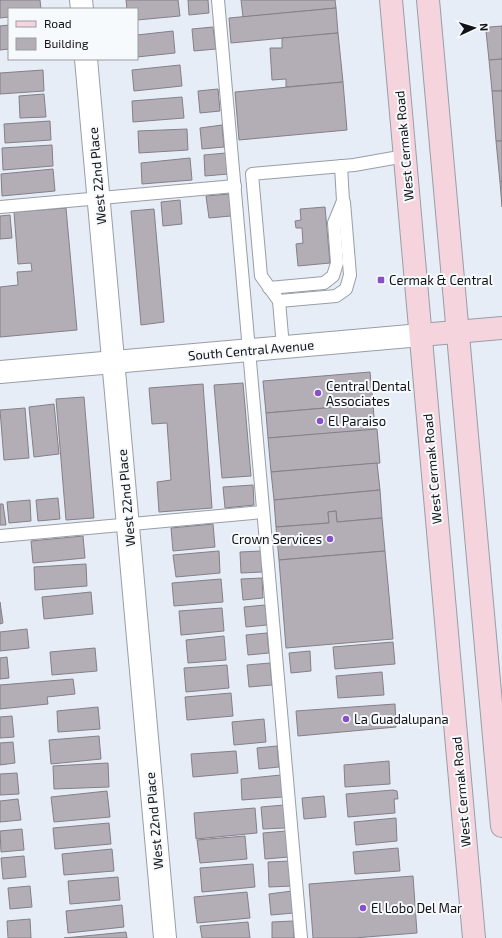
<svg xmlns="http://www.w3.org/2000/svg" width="502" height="938" font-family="'Exo 2',sans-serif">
<rect width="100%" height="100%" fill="#e6edf6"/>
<!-- building -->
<g fill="#b3adb6" stroke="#847f88">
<path d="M0,0H40L41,9H9V17L0,18Z"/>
<path d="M126,0H178L180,16L137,20V9H127Z"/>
<path d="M188,0H208L209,13L189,15Z"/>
<path d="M241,0H335L336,8L243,17Z"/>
<path d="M336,8L338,33L231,43L229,18Z"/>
<path d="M9,25V49L0,50V26Z"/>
<path d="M502,26V59L489,60L486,31L490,27Z"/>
<path d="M213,27L216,49L194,51L192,29Z"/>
<path d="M173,31L175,53L137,57V35Z"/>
<path d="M338,33L343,82L286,87V79L272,80L270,48H282V38Z"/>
<path d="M502,59V91H492L489,60Z"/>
<path d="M180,65L182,86L134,91L132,70Z"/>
<path d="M43,70L44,91L0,94V73Z"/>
<path d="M343,82L347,130L239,140L235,92Z"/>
<path d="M218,89L220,111L200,113L198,91Z"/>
<path d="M492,91H502V141H496Z"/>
<path d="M44,94L46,117L20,118L19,96Z"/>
<path d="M182,97L184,118L133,122L132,101Z"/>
<path d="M50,121L51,140L5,143L4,124Z"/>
<path d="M222,125L224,147L202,149L200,128Z"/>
<path d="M187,129L188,150L139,153L138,131Z"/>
<path d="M496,141H502V181L500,182Z"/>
<path d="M52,145L53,166L3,170L2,148Z"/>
<path d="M226,153L228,174L205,176L204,155Z"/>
<path d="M190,158L192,180L142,184L141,163Z"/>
<path d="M53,169L55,191L2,196L1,174Z"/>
<path d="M502,181V207L500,182Z"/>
<path d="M229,194L231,216L209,218L206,196Z"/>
<path d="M180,200L182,224L163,226L161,202Z"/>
<path d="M325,207L330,263L298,266L296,244L303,243L302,228H296L295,221L301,220L300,209Z"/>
<path d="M66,208L77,330L0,337V287L18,285L17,272L32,271L31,263L18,264L14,212Z"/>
<path d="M154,209L164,322L141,325L131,211Z"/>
<path d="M10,215L12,238L0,239V216Z"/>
<path d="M370,372L373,404L266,413L263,381Z"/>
<path d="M243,383L251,476L222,478L214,385Z"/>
<path d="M203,384L212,508L159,512L157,482L171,480L167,423L152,424L149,388Z"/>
<path d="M84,397L94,518L66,520L56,399Z"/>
<path d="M54,404L59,454L34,457L29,407Z"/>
<path d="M373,404L375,430L268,438L266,413Z"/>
<path d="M25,408L29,458L4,460L0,410Z"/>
<path d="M377,429L380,463L271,472L268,438Z"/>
<path d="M377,463L380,490L274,500L271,472Z"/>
<path d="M253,485L254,505L225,508L223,487Z"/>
<path d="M380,490L382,518L337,522L336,511L328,512L329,523L276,527L274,500Z"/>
<path d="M58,498L60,519L38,521L36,500Z"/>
<path d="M30,500L31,521L9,523L7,502Z"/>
<path d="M0,504H3L6,525H0Z"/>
<path d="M336,511L337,522L382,518L385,551L279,560L276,527L329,523L328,512Z"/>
<path d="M213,524L215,547L173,551L171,528Z"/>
<path d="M83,536L85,558L33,563L31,541Z"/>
<path d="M219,551L220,573L176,577L173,555Z"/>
<path d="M261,551L262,572L241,573L240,552Z"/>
<path d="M385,551L393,639L286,648L279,560Z"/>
<path d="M86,564L87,586L35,590L34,567Z"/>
<path d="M262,578L263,598L243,600L241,579Z"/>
<path d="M221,579L223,602L174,606L172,583Z"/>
<path d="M91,592L93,614L44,619L42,597Z"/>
<path d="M0,602L3,623L0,624Z"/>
<path d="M265,605L267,625L246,627L244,607Z"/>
<path d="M222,608L224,631L181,635L179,611Z"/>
<path d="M27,629L29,648L0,651V632Z"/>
<path d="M267,633L269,653L248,655L246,635Z"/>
<path d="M224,636L226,660L188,663L186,640Z"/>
<path d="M393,642L395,664L335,669L333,647Z"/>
<path d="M95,648L97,671L52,675L50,652Z"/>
<path d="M310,651L311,671L291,673L289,653Z"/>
<path d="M7,657L9,678L0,679V658Z"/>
<path d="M270,663L272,685L249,687L247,665Z"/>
<path d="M227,665L229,688L186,692L184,668Z"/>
<path d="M382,672L384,695L338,698L336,676Z"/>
<path d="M73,679L75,694L47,697L48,704L0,709V685Z"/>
<path d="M231,693L233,716L187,720L185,697Z"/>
<path d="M395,704L396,727L298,736L296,711Z"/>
<path d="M98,707L100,729L58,732L57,711Z"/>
<path d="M12,716L14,737L0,738V717Z"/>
<path d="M264,719L266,742L234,745L232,722Z"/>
<path d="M99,736L101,759L51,764L49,740Z"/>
<path d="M13,742L15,763L0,765V743Z"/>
<path d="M277,746L279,767L259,769L257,748Z"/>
<path d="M236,751L238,773L193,777L191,754Z"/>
<path d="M389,761L390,784L345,787L344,765Z"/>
<path d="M108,763L109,787L54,789L53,766Z"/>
<path d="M17,773L19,794L0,795V774Z"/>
<path d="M281,775L283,797L242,800L241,779Z"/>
<path d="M393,790L397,791L398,799H394L395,813L348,817L346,794Z"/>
<path d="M107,791L110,817L54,822L51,797Z"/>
<path d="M324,796L326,817L304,819L302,798Z"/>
<path d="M18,799L21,820L0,822V801Z"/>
<path d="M284,805L285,828L263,829L261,807Z"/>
<path d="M255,808L257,833L196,839L194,813Z"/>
<path d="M396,818L397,841L356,845L354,822Z"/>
<path d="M109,823L111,844L55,849L53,828Z"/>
<path d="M22,829L24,850L1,852L0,831Z"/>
<path d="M286,831L289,857L265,859L263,833Z"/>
<path d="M245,836L247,859L200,863L197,840Z"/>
<path d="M398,848L400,871L355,874L353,852Z"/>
<path d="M112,849L114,871L64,875L62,854Z"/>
<path d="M24,856L26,877L3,879L1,858Z"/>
<path d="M290,861L292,886L269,887L268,862Z"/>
<path d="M253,864L255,887L202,892L200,868Z"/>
<path d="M413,876L417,933L354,938H313L309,884Z"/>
<path d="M118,877L120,900L70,904L68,881Z"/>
<path d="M30,886L32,907L10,909L8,888Z"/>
<path d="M292,891L294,913L271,915L269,894Z"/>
<path d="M247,892L250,918L197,923L194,897Z"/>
<path d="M122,905L124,927L68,933L66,911Z"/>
<path d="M30,919L31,938H8L7,921Z"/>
<path d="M293,921L294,938H272V922Z"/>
<path d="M248,922L250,938H202L200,926Z"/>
<path d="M126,932L127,938H64Z"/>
</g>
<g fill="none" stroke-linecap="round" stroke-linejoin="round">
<!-- service casing -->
<g stroke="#989ea6" stroke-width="14">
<g id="service">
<path d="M218,0L301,938"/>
<path d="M0,207L235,186"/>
<path d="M269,288L324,283L333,276L337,263L334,223L343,201L341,166"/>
<path d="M279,301L336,296L346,289L350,275L344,202"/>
<path d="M283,347L279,301L261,276L252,174L354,165L405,156"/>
<path d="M0,536L263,512"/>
</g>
</g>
<!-- minor casing -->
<g stroke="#989ea6" stroke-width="24">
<g id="minor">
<path d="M81,0L82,9"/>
<path d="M86,59L165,938"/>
</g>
</g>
<!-- tertiary casing -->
<g stroke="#989ea6" stroke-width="24">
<path id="tertiary" d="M0,372L421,335"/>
</g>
<!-- secondary casing -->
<g stroke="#989ea6" stroke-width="24">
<g id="secondary">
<path d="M391,0L474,938"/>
<path d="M428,0L502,826"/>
<path d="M421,335L502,328"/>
</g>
</g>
<!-- service -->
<use href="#service" stroke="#fff" stroke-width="12"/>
<!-- minor -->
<use href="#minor" stroke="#fff" stroke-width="22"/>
<!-- tertiary -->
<use href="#tertiary" stroke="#fff" stroke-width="22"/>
<!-- secondary -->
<use href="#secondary" stroke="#f5d4de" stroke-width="22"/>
</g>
<!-- markers -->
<g fill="#8750c7" stroke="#f7fafd" stroke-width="1.5">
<rect x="377" y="276" width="8" height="8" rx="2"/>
<circle cx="318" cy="393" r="4"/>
<circle cx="320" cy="421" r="4"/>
<circle cx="330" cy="539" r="4"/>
<circle cx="346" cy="719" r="4"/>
<circle cx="363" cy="908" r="4"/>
</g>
<g text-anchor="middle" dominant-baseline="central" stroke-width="4" stroke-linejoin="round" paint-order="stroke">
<!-- street labels -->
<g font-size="13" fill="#101215" stroke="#f7fafd">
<text transform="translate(404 146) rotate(-95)">West Cermak Road</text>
<text transform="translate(97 176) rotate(-95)">West 22nd Place</text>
<text transform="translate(251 350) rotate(-5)">South Central Avenue</text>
<text transform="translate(432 469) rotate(-95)">West Cermak Road</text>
<text transform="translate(126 498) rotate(-95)">West 22nd Place</text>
<text transform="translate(461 792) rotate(-95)">West Cermak Road</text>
<text transform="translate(154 821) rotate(-95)">West 22nd Place</text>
</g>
<!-- poi labels -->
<g font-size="13" fill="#101215" stroke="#f7fafd" text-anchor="start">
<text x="389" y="280">Cermak &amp; Central</text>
<text x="326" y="386">Central Dental<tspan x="326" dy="15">Associates</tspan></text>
<text x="328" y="421">El Paraiso</text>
<text x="322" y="539" text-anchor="end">Crown Services</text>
<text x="354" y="719">La Guadalupana</text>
<text x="371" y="908">El Lobo Del Mar</text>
</g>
</g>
<!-- legend -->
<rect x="8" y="8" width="130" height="52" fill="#f7fafd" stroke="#9b9da0"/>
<rect x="16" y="21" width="20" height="6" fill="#f5d4de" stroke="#9b9da0"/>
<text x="44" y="28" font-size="12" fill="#101215">Road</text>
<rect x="16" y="38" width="20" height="12" fill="#b3adb6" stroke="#9b9da0"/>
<text x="44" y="48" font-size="12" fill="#101215">Building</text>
<!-- north arrow -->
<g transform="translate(474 28) rotate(86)" stroke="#f7fafd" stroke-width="3" paint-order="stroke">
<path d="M0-3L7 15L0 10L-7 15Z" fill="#101215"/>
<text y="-6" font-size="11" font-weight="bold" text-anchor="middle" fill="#101215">N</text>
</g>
</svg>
